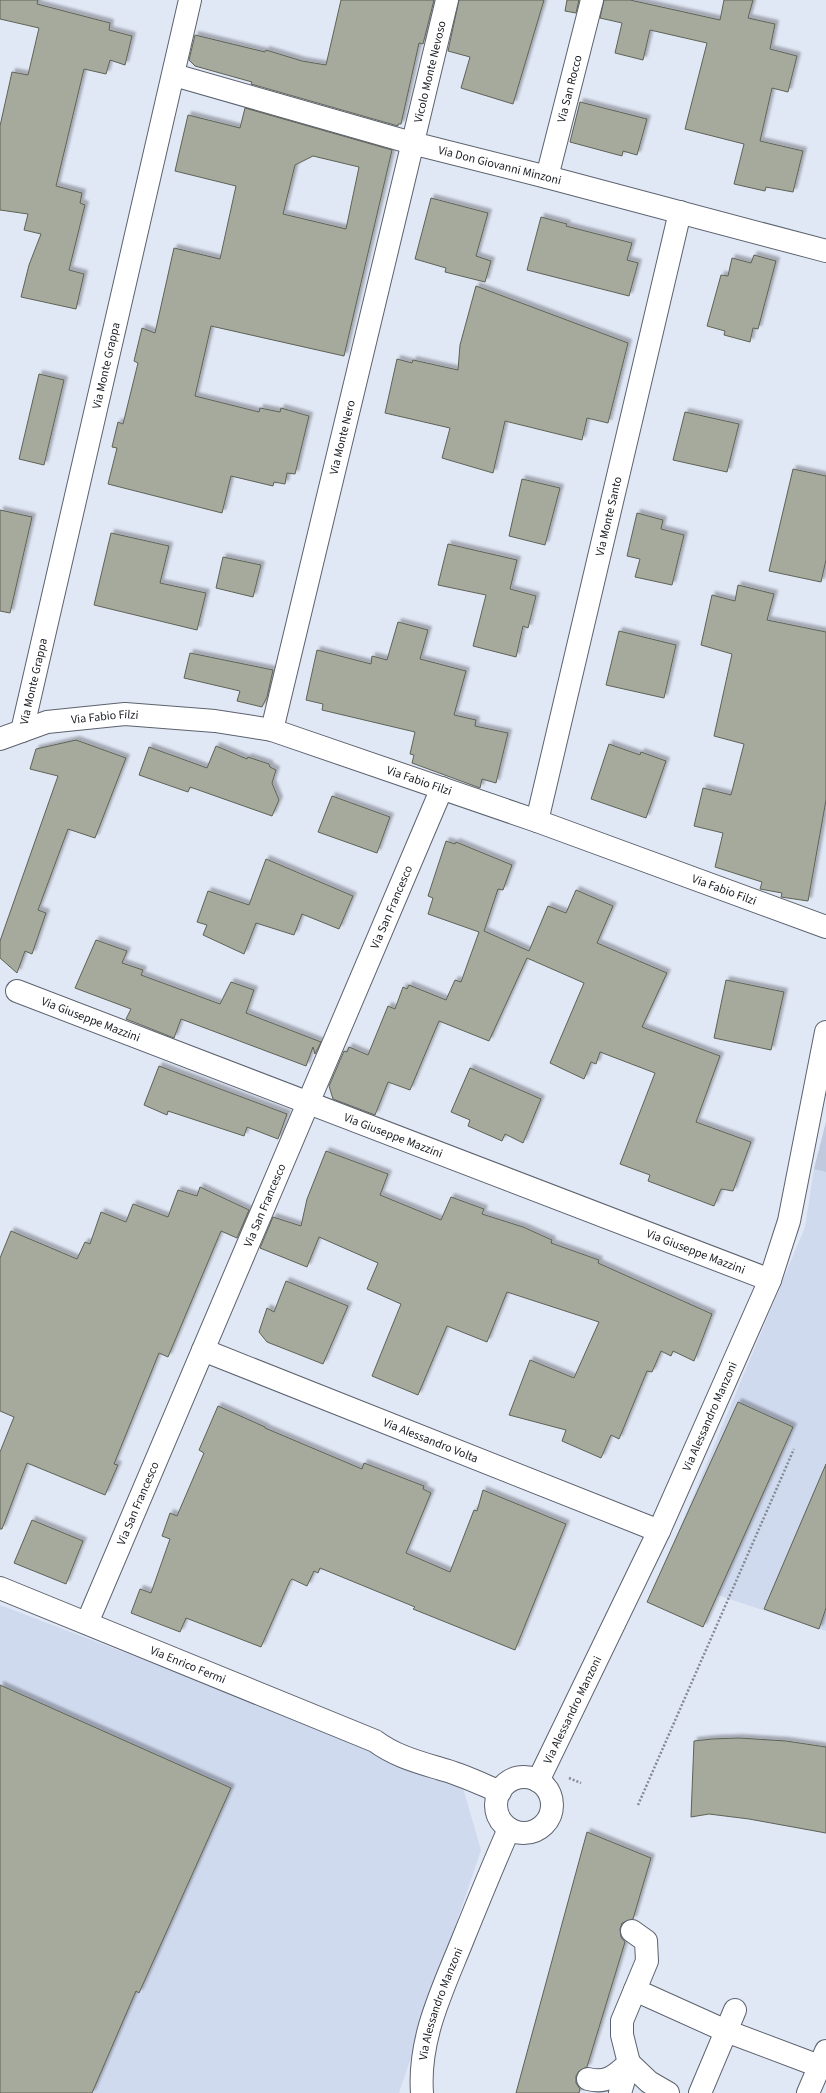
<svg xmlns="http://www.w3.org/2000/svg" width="826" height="2093" font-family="'Source Sans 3',sans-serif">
<defs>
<filter id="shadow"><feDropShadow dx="3.5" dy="-3.5" stdDeviation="1" flood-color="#0004"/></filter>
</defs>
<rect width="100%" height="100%" fill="#e0e7f5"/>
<!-- built -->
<g fill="#d0daef">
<path d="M826,1122V1631L660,1576L805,1227L814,1169Z"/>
<path d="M0,1605L461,1781L481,1850L399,2093H0Z"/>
</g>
<!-- green -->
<path fill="#c0c9dd" d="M826,1122V1172L814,1169Z"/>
<!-- building -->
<g fill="#a5aa9c" stroke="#5f6356" fill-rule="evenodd" filter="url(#shadow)">
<path d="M0,0H38L37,4L110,23L109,30L132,36L125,65L110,60L106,74L84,69L56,186L82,193L80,203L85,205L69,270L84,274L76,309L21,297L29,265L41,234L24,230L28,214L0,210V126L12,72L28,75L39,28L0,19Z"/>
<path d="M341,0H434L423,44L419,43L401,124H398V126L251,84L252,82L195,66L189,60L195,35L265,52L266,50L302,61L326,65Z"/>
<path d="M459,0H544L513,104L461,88L470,57L448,51Z"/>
<path d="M567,0H579L576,13L565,11Z"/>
<path d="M604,0H630L720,20L724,0H753L748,18L775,24L770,49L797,56L788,92L772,88L760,141L803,151L793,192L766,187L765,191L734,184L744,144L685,129L707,43L650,30L643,60L615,53L622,23L600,18Z"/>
<path d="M580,102L647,119L637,155L623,151L622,156L570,142Z"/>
<path d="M245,108L392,150L344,356L211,326L195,396L259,412L260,408L280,412L281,408L309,416L295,474L287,473L285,484L274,482L273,486L231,476L222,513L108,484L117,448L112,447L118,422L123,424L138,363L134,361L142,328L155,333L174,248L220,259L236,186L175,171L188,115L240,128ZM313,156L359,167L346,229L283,214L295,165Z"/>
<path d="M431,198L488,213L476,256L491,261L485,282L445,272L446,268L415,259Z"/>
<path d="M541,217L567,224L566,226L632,243L627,260L638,263L629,296L527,270Z"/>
<path d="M754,255L776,261L758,329L753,328L750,342L724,335L725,331L707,326L721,275L728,276L732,258L751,263Z"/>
<path d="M476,286L628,343L608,423L587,418L582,440L505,421L493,473L442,458L450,428L385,413L397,359L412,363L413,360L458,370L460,345Z"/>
<path d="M39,374L64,380L44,465L19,459Z"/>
<path d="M685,412L739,424L727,472L673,460Z"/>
<path d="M793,469L826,476V560L821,582L769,571Z"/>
<path d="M522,479L560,488L545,545L509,536Z"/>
<path d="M0,510L32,517L10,613L0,611Z"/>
<path d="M637,513L663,520L661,529L684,535L672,585L635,577L640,559L627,556Z"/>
<path d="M111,533L169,546L160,583L206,593L197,630L94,605Z"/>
<path d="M448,544L517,560L510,589L536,596L528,628L523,626L516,657L473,646L486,595L438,585Z"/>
<path d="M223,557L261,565L253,597L216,588Z"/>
<path d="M738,585L774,594L767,620L826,632V800L808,901L781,897L782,893L760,889L762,882L715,867L723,833L694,826L703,788L731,795L744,744L714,736L732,654L701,645L712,595L735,601Z"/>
<path d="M398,622L428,630L420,659L466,671L454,715L476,720L475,726L508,733L496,783L482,779L480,788L412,763L414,755L410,754L415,732L322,710L323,704L306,700L317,650L371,664L372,656L387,660Z"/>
<path d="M619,631L676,645L664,698L606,685Z"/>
<path d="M190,653L273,670L267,697L262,707L237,701L240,691L184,678Z"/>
<path d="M76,740L126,758L95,838L68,829L38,910L46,913L32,954L25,951L17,973L0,958V941L58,776L30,769L36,749Z"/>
<path d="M609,744L640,755L641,752L666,761L646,818L591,799Z"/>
<path d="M216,746L247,759L248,757L269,764L270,767L276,770L272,783L279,800L272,816L190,787L188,792L139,775L149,747L207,768Z"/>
<path d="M332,796L390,817L377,853L318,832Z"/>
<path d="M446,841L455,844L456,842L512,865L503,890L498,889L484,931L529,951L548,906L566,913L576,890L613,906L597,943L667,973L642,1027L720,1056L696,1122L751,1142L733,1191L721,1189L714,1206L648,1181L650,1175L620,1164L655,1073L600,1052L596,1064L591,1062L584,1079L550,1063L584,983L527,958L489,1041L439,1021L410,1090L388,1082L375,1115L333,1099L329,1086L344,1051L347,1052L349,1047L368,1055L388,1006L395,1009L403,987L407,989L409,985L446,1000L455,980L461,982L479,932L428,914L433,898L428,896Z"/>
<path d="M266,859L353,896L339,929L302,914L294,935L256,923L244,954L203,935L207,925L197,922L208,891L249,905Z"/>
<path d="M96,940L127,951L122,963L143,970L141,975L220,1004L231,982L254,990L246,1013L321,1042L315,1054L313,1047L306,1066L181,1019L174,1038L126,1019L131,1009L75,988Z"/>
<path d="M726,980L784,992L771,1050L714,1038Z"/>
<path d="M159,1066L287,1114L278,1139L247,1127L244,1136L168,1111L167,1115L144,1105Z"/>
<path d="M470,1068L541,1099L523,1143L505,1134L502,1141L468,1126L470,1120L451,1112Z"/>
<path d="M326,1151L388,1174L380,1195L441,1220L451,1197L484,1209L482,1214L523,1227L552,1240L551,1243L599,1260L598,1263L712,1314L694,1361L673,1351L671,1356L661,1351L652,1372L647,1371L619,1439L611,1435L601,1458L562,1441L566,1430L509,1415L530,1360L574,1378L599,1322L507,1292L487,1342L447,1326L418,1395L372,1376L401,1304L367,1289L378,1263L319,1237L307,1267L260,1248L273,1217L301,1226L307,1199Z"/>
<path d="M200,1187L249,1210L237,1238L221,1231L168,1357L159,1353L114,1464L118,1465L105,1495L27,1463L2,1529H0V1452L14,1417L0,1411V1258L11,1231L77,1259L85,1242L90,1244L101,1212L126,1222L133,1204L168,1217L178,1190L197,1196Z"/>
<path d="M286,1281L348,1306L323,1364L267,1342L259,1332L267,1308L274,1312Z"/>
<path d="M738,1402L793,1427L703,1627L647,1602Z"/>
<path d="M218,1406L265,1427V1428L362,1469L364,1463L424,1486L423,1489L431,1493L406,1553L450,1572L474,1510L477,1511L483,1490L566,1524L515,1650L413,1609L415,1607L320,1568L318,1573L314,1571L307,1586L292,1579L290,1581L261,1647L186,1618L180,1632L131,1613L140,1589L151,1593L170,1539L162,1536L170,1513L177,1516L204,1453L199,1450Z"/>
<path d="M826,1464V1608L819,1629L764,1609Z"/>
<path d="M32,1520L83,1541L66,1584L14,1563Z"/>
<path d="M0,1685L231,1788L139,1993L136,1991L92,2093H0Z"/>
<path d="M739,1738L786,1741L826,1747V1833L749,1819L709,1814L691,1817L694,1741L712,1739Z"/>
<path d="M587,1832L651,1858L633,1919L622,1923L620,1929L621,1937L625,1942L587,2067L579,2071L576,2076V2083L580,2089L579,2093H516Z"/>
</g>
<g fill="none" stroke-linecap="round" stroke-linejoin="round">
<!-- minor casing -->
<g stroke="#5c626e" stroke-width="24">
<g id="minor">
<path id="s1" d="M174,75L412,143L547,177L826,251"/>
<path id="s2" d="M547,177L592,0"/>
<path id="s3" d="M272,730L447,0"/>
<path id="s4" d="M22,731L190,0"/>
<path id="s5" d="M0,739L47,722L125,714L215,721L272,730L537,821L826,927"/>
<path id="s6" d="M537,821L680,212"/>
<path id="s7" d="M17,991L770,1280"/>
<path id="s8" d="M203,1350L659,1531"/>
<path id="s9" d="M0,1588L375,1741C395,1756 418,1762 441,1769C461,1774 481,1784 500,1792"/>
<path id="s10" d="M87,1623L442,788"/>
<circle cx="524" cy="1805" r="28"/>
<path id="s11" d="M538,1781L659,1531L770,1280L789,1221L826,1032"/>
<path d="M635,1990L726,2031L819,2066"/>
<path d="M588,2079C607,2084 616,2075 629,2063L649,2082L668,2093"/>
<path id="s12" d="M422,2093C418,2038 443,1989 463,1939C478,1902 493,1865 509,1829"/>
<path d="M620,2093L629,2063L622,2035V2021L647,1961L646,1941L632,1931"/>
<path d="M700,2093L735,2010"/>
<path d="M808,2093L826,2051"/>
</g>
</g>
<!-- path -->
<g stroke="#848993" stroke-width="2.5" stroke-dasharray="2 2" stroke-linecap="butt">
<path d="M569,1778L581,1783"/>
<path d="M638,1805L794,1449"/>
</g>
<!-- minor -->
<use href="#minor" stroke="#fff" stroke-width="22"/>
</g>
<g text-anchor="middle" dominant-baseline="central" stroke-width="3" stroke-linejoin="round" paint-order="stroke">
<!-- street labels -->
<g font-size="12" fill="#191c21" stroke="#e0e7f5">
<text stroke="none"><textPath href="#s3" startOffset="677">Vicolo Monte Nevoso</textPath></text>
<text stroke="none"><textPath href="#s2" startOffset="91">Via San Rocco</textPath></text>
<text stroke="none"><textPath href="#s1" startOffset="338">Via Don Giovanni Minzoni</textPath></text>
<text stroke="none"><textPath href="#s4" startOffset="375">Via Monte Grappa</textPath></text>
<text stroke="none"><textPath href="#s3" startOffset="301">Via Monte Nero</textPath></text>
<text stroke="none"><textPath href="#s6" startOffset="313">Via Monte Santo</textPath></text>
<text stroke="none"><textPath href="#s4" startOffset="51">Via Monte Grappa</textPath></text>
<text stroke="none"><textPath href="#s5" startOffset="108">Via Fabio Filzi</textPath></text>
<text stroke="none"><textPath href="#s5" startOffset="432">Via Fabio Filzi</textPath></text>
<text stroke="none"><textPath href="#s5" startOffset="756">Via Fabio Filzi</textPath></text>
<text stroke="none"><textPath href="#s10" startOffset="778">Via San Francesco</textPath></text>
<text stroke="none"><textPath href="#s7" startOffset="79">Via Giuseppe Mazzini</textPath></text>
<text stroke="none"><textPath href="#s7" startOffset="403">Via Giuseppe Mazzini</textPath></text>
<text stroke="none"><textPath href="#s10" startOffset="454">Via San Francesco</textPath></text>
<text stroke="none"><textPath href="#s7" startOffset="727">Via Giuseppe Mazzini</textPath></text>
<text stroke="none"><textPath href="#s11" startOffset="403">Via Alessandro Manzoni</textPath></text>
<text stroke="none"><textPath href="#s8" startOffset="245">Via Alessandro Volta</textPath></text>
<text stroke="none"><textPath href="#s10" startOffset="130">Via San Francesco</textPath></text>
<text stroke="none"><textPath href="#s9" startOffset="203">Via Enrico Fermi</textPath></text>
<text stroke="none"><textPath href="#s11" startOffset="79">Via Alessandro Manzoni</textPath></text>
<text stroke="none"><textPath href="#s12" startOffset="92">Via Alessandro Manzoni</textPath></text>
</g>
</g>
</svg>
